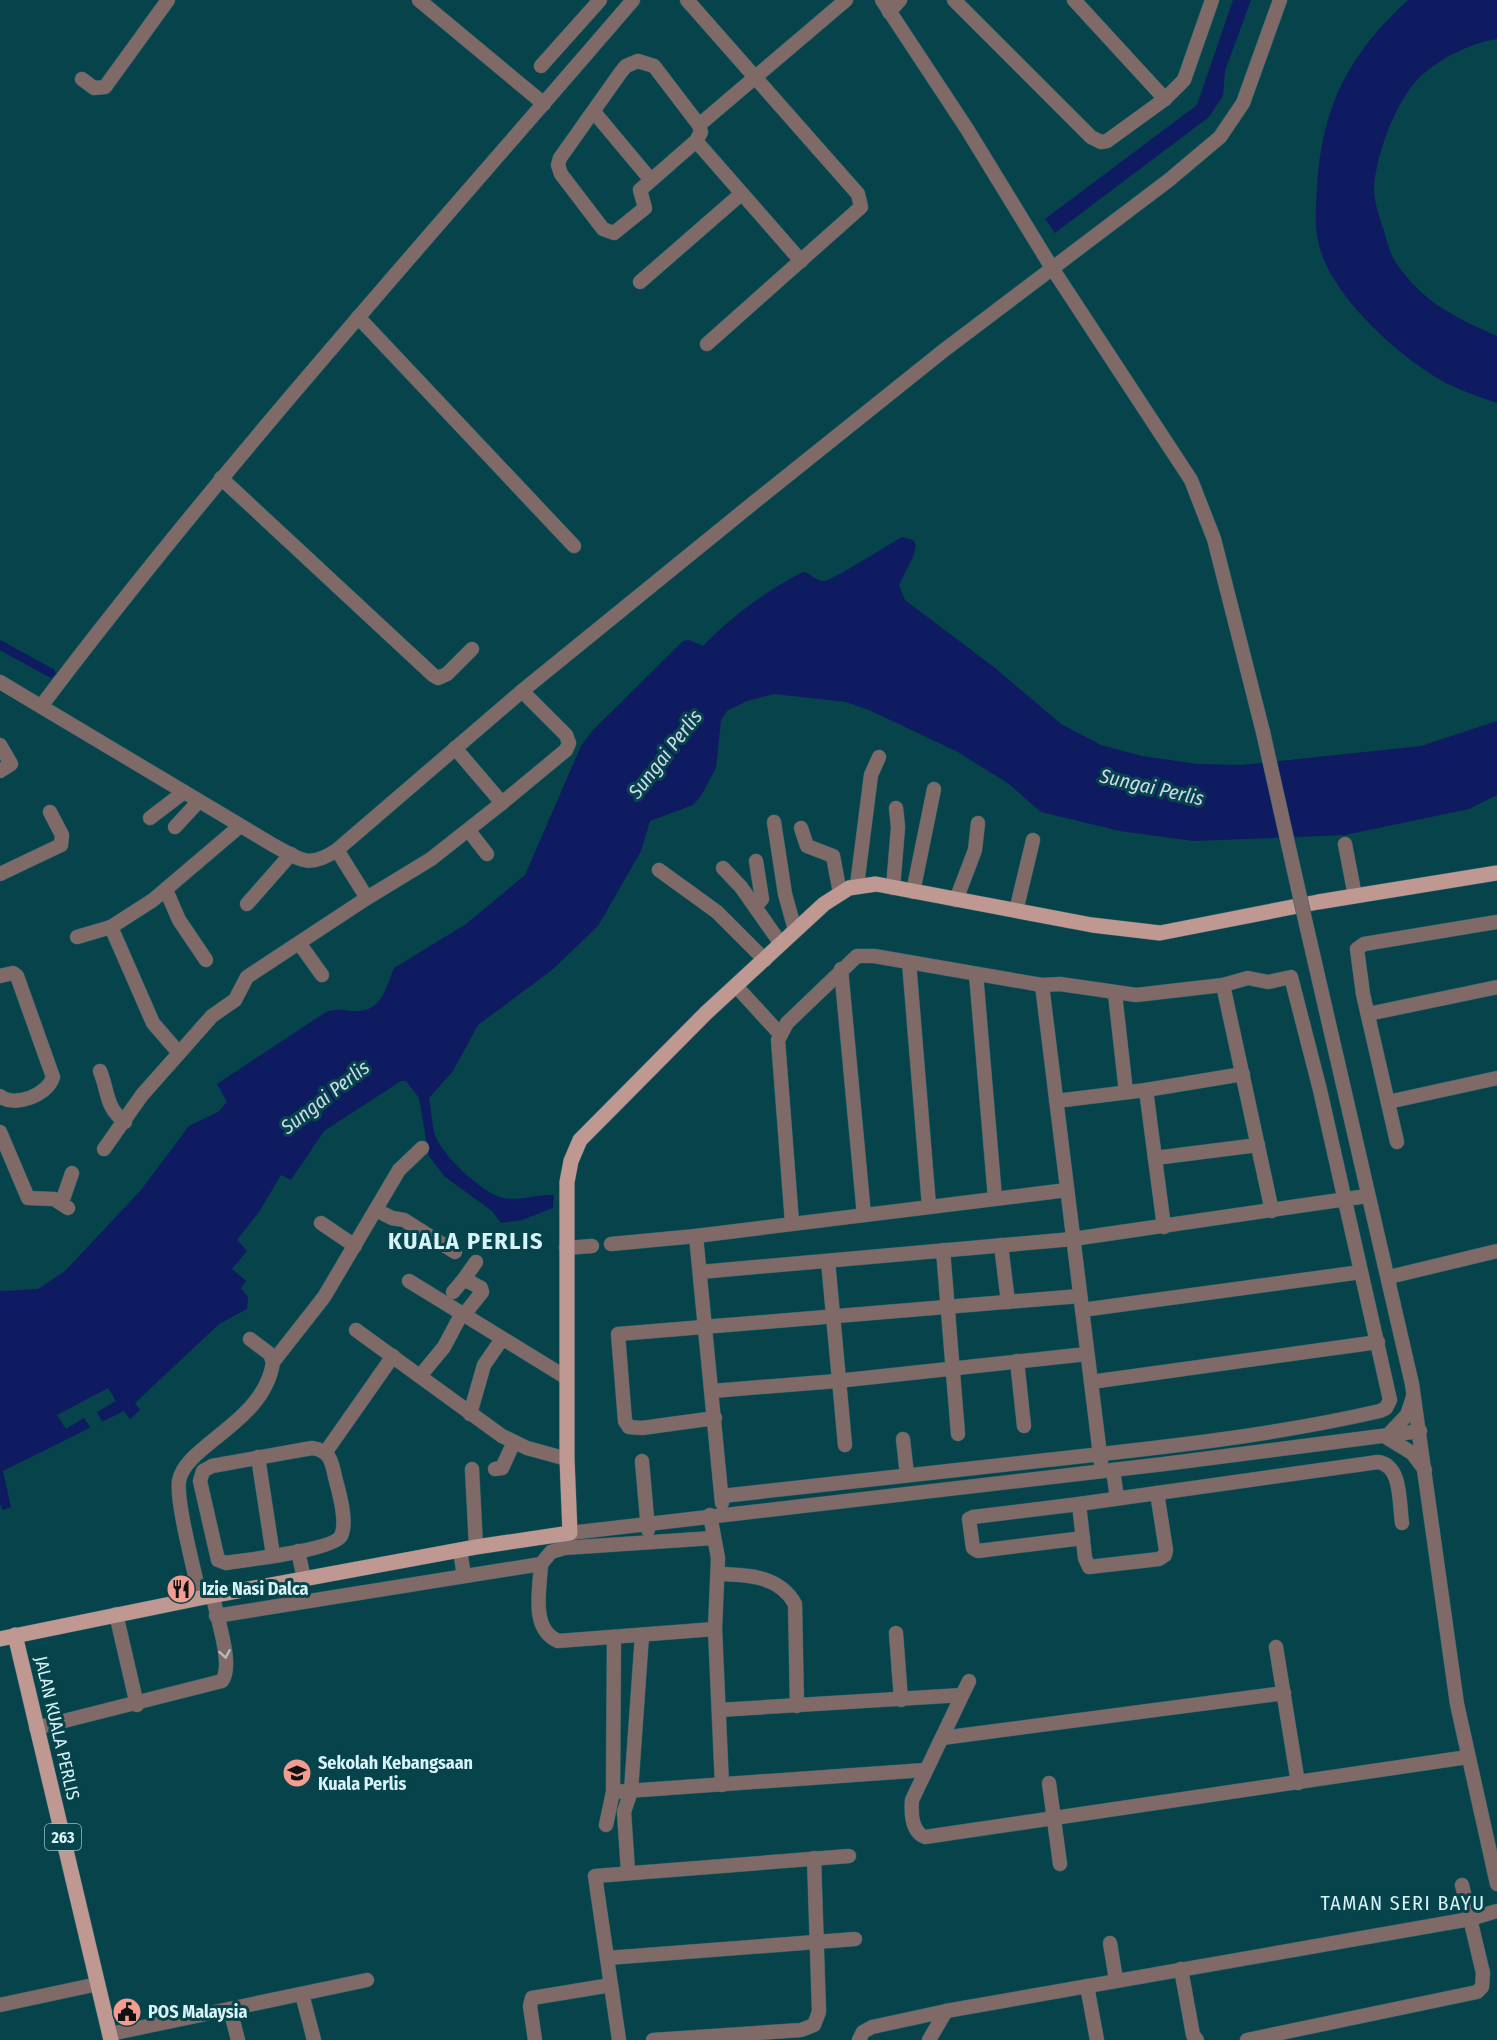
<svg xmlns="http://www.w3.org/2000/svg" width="1497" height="2040" font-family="'Fira Sans Condensed',sans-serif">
<rect width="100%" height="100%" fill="#06434b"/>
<!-- water -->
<g fill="#0f1b60">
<path d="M1233,0H1251L1225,71L1223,96L1209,117L1055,233L1045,219L1197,105Z"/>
<path d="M1408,0H1497V39C1470,43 1436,60 1417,80C1395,103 1375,158 1374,189C1374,202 1379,215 1383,228C1387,239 1389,253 1396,263C1424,303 1454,317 1497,336V403C1482,398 1465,392 1450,385C1403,361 1332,298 1319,245C1314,227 1316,204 1317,186C1322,106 1349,54 1408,0Z"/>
<path d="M902,537L913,540L916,545L913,557L899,585L905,600L995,668L1061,724L1101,745L1142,756L1198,764L1241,765L1421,746L1497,721V795L1469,809L1345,835L1193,841L1120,831L1041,812L1009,784L958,752L869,710L846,702L774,694L747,701L727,711L721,720L716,768L701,796L693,805L650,821L641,851L598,926L552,970L478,1025L453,1071L429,1098C431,1110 432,1124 435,1135C441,1154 483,1194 503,1198C519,1201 537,1194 554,1195L553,1208L522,1220L501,1223L492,1211L444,1176L429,1156L419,1098L406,1081H401L324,1131L291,1180L281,1175L259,1212L237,1240L247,1251L232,1269L246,1281L241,1288L248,1297L247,1309L219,1324L135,1403L140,1410L130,1419L124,1411L3,1471L11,1507L3,1510L0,1504V1291L38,1289L65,1271L141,1190L189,1126L218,1112L227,1102L217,1084L326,1012C339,1007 346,1012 359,1011C383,1010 387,984 394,968L466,924L525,875L581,746L592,731L683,641L689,640L703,646C732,616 766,591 803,572C811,573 815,581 824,581C832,581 889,544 902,537Z"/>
</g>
<!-- pier -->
<path fill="#06434b" d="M108,1388L116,1401L97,1412L103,1423L92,1430L84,1418L66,1429L57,1415Z"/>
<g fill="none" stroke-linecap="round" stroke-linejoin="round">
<!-- canal -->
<path stroke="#0f1b60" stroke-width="9" d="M0,645L51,673"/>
<!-- minor casing -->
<g stroke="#2c636a" stroke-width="15">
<g id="minor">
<path d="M419,0L544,104"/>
<path d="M687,0L858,194L861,207L707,344"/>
<path d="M882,0L967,129L1052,268L1191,480L1214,539L1263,732"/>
<path d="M954,0L1091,137L1101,142L1107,141L1165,99L1184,80L1212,0"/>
<path d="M1074,0L1165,99"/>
<path d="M889,12L900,0"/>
<path d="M638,61L654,66L699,125L701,132L696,141L640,190L645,208L614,233L603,229L561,174L558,165L560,158L621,72L626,66Z"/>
<path d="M541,66L600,0"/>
<path d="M82,79L94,88L105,87L168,0"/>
<path d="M594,112L650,179"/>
<path d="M699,125L846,0"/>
<path d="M696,141L801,261"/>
<path d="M640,282L741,194"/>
<path d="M358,317L574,546"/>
<path d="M221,478L433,675L438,678L447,674L472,649"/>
<path d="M0,682L273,845C301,860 308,869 337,850L522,691L752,504L943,351L1169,180L1220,137L1243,103L1280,0"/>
<path d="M42,705C227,460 433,233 633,0"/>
<path d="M0,745L11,764L0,771"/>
<path d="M455,748L502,803L566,750L569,743L566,735L522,691"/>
<path d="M150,818L184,792"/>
<path d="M774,822L785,894L795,930"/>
<path d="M175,827L199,801"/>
<path d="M801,828L807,846L833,856L840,893"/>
<path d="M469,831L487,854"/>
<path d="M1345,844L1355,896"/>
<path d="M337,850L367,898L431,859L502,803"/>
<path d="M723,868L741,887L781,944"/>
<path d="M659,870L717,912L765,960"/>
<path d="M0,874L61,845L62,835L50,812"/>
<path d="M857,885L871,775L879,757"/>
<path d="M893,888L898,827L896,808"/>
<path d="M166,890L179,920L206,960"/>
<path d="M913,892L934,789"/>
<path d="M956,900L975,850L978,823"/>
<path d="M247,904L291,854"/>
<path d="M755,907L762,899L756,861"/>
<path d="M1016,911L1033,840"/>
<path d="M1306,924L1412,1384L1457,1704L1497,1884"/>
<path d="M77,937L111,927"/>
<path d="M299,943L322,975"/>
<path d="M909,962L929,1206"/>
<path d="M841,969L864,1215"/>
<path d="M976,974L995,1198"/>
<path d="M0,976L13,973L17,976L53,1077C48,1095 14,1108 0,1096"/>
<path d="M1042,985L1101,1463"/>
<path d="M1223,985L1272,1211"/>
<path d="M736,986L780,1034"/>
<path d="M1115,994L1126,1092"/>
<path d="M1368,1014L1497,987"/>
<path d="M179,1053L153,1023L111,927L153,900L240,826"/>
<path d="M100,1071C109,1093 105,1107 125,1122"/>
<path d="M1146,1090L1164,1227"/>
<path d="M1056,1101L1146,1090L1243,1074"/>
<path d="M1388,1102L1497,1078"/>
<path d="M0,1132L28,1198L54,1199L68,1208"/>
<path d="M1397,1142L1363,994L1357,949L1364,944L1497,922"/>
<path d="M104,1149L142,1095L212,1016L235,1000L247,977L367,898"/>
<path d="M1155,1158L1258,1145"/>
<path d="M62,1202L72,1173"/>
<path d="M376,1210L392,1218L404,1220L455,1252"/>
<path d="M321,1223L355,1246"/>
<path d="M696,1236L722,1503"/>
<path d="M611,1244L696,1236L1067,1190"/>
<path d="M1001,1245L1008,1302"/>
<path d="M566,1248L592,1246"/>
<path d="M943,1250L958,1434"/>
<path d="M828,1261L845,1445"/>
<path d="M700,1272L1073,1239L1367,1196"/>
<path d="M1389,1277L1497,1251"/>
<path d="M409,1281L567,1378"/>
<path d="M453,1292L464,1279"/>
<path d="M1082,1310L1361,1272"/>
<path d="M463,1316L482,1292L481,1288L464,1279L476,1262"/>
<path d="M356,1330L502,1436L527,1448L567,1459"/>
<path d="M1017,1361L1024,1426"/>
<path d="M273,1362L324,1297L399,1170L422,1148"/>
<path d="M420,1376L444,1347L461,1315"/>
<path d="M1091,1382L1378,1342"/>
<path d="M712,1391L837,1381L1087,1354"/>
<path d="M470,1414L484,1365L502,1339"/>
<path d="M715,1418L642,1428L629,1427L625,1421L618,1334L1080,1296"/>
<path d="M1388,1435L1407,1415L1413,1397"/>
<path d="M1386,1437L1412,1453L1425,1470"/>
<path d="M903,1439L907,1475"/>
<path d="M312,1448C330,1450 332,1462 335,1477C339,1492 348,1522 341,1536C333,1550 245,1560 226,1563L218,1560L200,1481L203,1471L212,1466Z"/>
<path d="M325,1453L393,1356"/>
<path d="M258,1457L273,1555"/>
<path d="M642,1461L648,1530"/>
<path d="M472,1469L476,1547"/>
<path d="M495,1469L502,1468L514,1442"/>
<path d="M1113,1470L1117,1498"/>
<path d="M722,1496C830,1484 939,1472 1047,1460C1158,1448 1271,1436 1380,1411L1386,1408L1390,1400L1320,1090L1291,977L1268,982L1248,978L1223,985L1136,995L1060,984L1042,985L874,956H857L787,1023L778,1040L792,1223"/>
<path d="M1079,1504L1085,1558L1089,1567L1159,1559L1165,1555L1166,1550L1157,1493"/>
<path d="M710,1515L718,1558L715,1629L722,1785"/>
<path d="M570,1533L1164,1464L1420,1431"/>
<path d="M1083,1538L978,1551L973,1548L969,1519L973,1517L1079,1504L1378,1462C1402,1465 1399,1503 1402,1523"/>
<path d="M460,1550L464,1576"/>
<path d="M298,1551L304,1579"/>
<path d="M541,1564C540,1589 530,1629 558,1641L715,1629"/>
<path d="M718,1574C747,1575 779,1575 795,1604L797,1706"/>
<path d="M200,1598C195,1572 176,1503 179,1481C185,1445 265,1422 273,1362L270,1354L250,1339"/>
<path d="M116,1614L137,1705"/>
<path d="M216,1616L541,1564L551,1552L564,1548L713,1538"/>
<path d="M896,1633L901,1700"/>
<path d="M1276,1647L1298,1783"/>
<path d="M969,1681L912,1800C911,1813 912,1832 925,1837L1468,1757"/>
<path d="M719,1710L962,1695"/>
<path d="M36,1728L222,1681C234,1664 216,1617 213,1596"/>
<path d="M942,1738L1284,1693"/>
<path d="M1049,1783L1060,1864"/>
<path d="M613,1792L925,1770"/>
<path d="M606,1825L613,1792L614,1637"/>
<path d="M628,1872L624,1812L631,1791L642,1635"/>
<path d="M1110,1943L1116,1980"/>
<path d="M607,1958L855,1939"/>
<path d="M1181,1969L1193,2035L1197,2040"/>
<path d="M1087,1986L1097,2040"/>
<path d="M302,1994L314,2040"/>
<path d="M0,2005L98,1984"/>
<path d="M230,2009L238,2040"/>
<path d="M110,2034L367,1980"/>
<path d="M535,2040L530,2006L532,1998L611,1985"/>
<path d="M619,2040L595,1876L849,1856"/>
<path d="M653,2040L801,2030L814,2025L819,2012L814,1858"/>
<path d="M859,2040L863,2032L872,2027L946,2011L1470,1919L1497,1911"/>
<path d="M929,2040L946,2011"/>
<path d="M1247,2040L1477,1992L1482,1987L1483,1973L1462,1885"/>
</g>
</g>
<!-- major casing -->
<g stroke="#2c636a" stroke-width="16">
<g id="major">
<path d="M15,1635L111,2040"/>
<path d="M0,1639L200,1598L476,1547L570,1533L567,1459V1182L571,1161L580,1140L706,1013L824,904L849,888L876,884L1092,925L1160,933L1318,902L1497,873"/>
</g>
</g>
<!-- minor -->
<use href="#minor" stroke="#7f6a67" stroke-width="14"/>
<!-- major -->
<use href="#major" stroke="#c09892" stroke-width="15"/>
<!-- minor-bridge casing -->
<g stroke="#2c636a" stroke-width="15" stroke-linecap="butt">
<path id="minor-bridge" d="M1263,732L1306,924"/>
</g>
<!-- minor-bridge -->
<use href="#minor-bridge" stroke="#7f6a67" stroke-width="14"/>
</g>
<!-- one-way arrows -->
<defs><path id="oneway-chevron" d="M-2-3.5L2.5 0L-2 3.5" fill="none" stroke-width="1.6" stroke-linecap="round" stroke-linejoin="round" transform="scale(1.5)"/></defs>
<use stroke="#b4bcbd" href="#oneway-chevron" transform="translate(225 1654) rotate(80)"/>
<!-- icons -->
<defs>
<g id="restaurant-disc" transform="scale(1.5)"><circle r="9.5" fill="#f59c90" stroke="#06434b"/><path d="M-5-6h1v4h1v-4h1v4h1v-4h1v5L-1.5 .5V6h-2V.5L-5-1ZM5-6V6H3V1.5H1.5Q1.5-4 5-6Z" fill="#111"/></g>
<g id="school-disc" transform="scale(1.5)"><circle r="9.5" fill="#f59c90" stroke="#06434b"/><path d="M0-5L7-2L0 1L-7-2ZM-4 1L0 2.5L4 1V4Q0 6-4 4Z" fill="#111"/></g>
<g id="civic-disc" transform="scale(1.5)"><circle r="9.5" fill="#f59c90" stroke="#06434b"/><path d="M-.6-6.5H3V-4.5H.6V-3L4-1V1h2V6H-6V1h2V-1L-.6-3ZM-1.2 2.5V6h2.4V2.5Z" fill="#111"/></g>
</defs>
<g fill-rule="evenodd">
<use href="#restaurant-disc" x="181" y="1589"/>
<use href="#school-disc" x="297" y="1773"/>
<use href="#civic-disc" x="127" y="2012"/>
</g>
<g text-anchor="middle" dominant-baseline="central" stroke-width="6" stroke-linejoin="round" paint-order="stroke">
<!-- shield labels -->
<rect fill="#06434b" stroke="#99bec3" stroke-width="1.5" x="45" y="1824" width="36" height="26" rx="4.5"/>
<g font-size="16" font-weight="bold" fill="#d8f3f7">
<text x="63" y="1837">263</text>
</g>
<!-- poi labels -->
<g font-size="18" font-weight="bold" fill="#d8f3f7" stroke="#06434b" text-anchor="start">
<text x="202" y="1589">Izie Nasi Dalca</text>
<text x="318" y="1763">Sekolah Kebangsaan<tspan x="318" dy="21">Kuala Perlis</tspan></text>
<text x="148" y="2012">POS Malaysia</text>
</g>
<!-- street labels -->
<g font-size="18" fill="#d8f3f7" stroke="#06434b">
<text transform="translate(57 1728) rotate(77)">JALAN KUALA PERLIS</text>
</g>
<!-- water labels -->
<g font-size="20" font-style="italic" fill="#d0d8ed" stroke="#06434b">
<text transform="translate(665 754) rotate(-52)">Sungai Perlis</text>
<text transform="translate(1152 787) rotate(13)">Sungai Perlis</text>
<text transform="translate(325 1097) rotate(-38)">Sungai Perlis</text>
</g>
<!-- neighbourhood labels -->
<g font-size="20" letter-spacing="1.5" fill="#d8f3f7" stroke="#06434b">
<text x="1403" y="1903">TAMAN SERI BAYU</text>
</g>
<!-- district labels -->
<g font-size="24" font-weight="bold" letter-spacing="1.5" fill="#d8f3f7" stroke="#06434b">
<text x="466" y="1241">KUALA PERLIS</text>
</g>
</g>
</svg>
